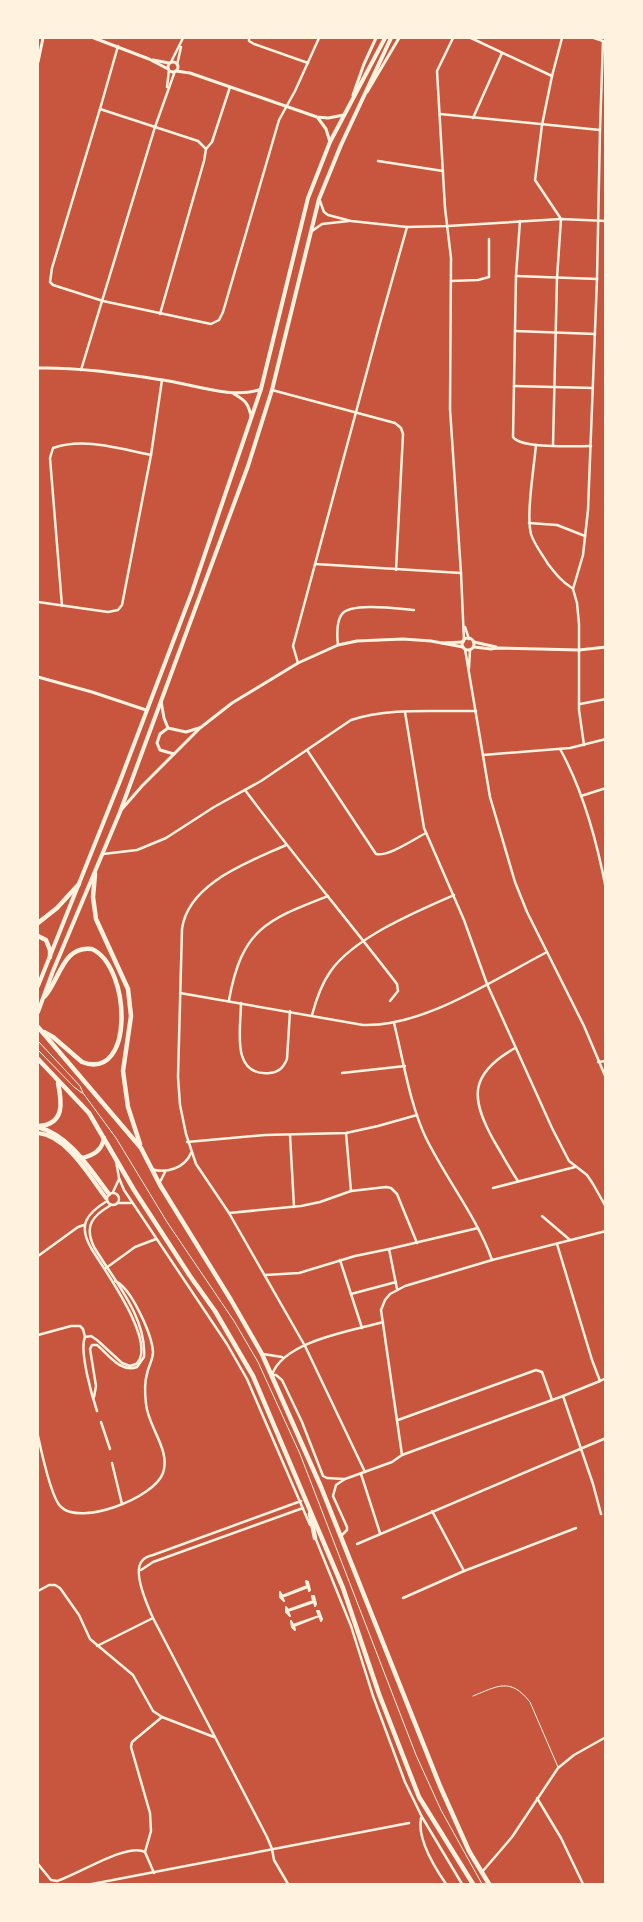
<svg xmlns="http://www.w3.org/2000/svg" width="643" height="1922" font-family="'Work Sans',sans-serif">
<rect width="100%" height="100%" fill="#c8553d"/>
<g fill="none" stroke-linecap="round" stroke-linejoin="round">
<!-- service -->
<g stroke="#fff3e0" stroke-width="1">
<path d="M38,1041L80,1086L83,1093L116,1138L167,1222L234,1321L258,1362L300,1454L416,1755L441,1810L482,1884"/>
<path d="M38,1050L74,1087L82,1093"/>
<path d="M473,1696C498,1686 510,1677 530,1702L558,1767"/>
</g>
<!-- pedestrian -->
<g stroke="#fff3e0" stroke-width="2">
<path d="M306,1581L308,1582L310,1590L309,1591L308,1587L282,1597L284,1601L280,1597V1592L282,1596L307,1586Z"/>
<path d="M312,1596H314L316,1604L315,1606L314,1602L288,1611L290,1616L286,1612V1607L288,1610L313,1601Z"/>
<path d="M317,1611H319L322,1619L321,1621L319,1616L294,1626L295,1630L292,1627L291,1621L293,1625L319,1616Z"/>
</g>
<!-- minor -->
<g stroke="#fff3e0" stroke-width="2.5">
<path d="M249,38V41L254,44L308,63"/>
<path d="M453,38L437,71L445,208L451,258L450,409L461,573L464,641"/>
<path d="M471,38L552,76L542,125L535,180L561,219L557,278L553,445"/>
<path d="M594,38L606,42"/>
<path d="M118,46L100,109L52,268L50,282L53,285L103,301L211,324L219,320L223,312L279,120L295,91L319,38"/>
<path d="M171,62L183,38"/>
<path d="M177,65L181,47"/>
<path d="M552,76L562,38"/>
<path d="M167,87L169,70"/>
<path d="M100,109L198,141L206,149L204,161L160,314"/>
<path d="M440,114L600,130"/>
<path d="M473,118L502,53"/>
<path d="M206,149L212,142L230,87"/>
<path d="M378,161L443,171"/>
<path d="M320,201L324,212L328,215L351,221L407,227L448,226L561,219L606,221"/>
<path d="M520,221L516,276L513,437C521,449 574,446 591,446"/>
<path d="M312,231L322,224L349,221"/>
<path d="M516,276L597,279"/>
<path d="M451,281L478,280L489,277V239"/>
<path d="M515,331L595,334"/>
<path d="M81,370L155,127L175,71"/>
<path d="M514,386L593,388"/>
<path d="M272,390L395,423L401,428L403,434L396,570"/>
<path d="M536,445C534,467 526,515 531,534C534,544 542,554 548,564C555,573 562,582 572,588"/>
<path d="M529,523L557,525L585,536"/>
<path d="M315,564L461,573"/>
<path d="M38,602L108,612L118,610L122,605L151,455L162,380"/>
<path d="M62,606L50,458L53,448C84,437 120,449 151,455"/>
<path d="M465,627L469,639"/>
<path d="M338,645C337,636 336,622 342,614C351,602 400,609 414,610"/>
<path d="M465,649L490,797L515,882L527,912L584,1026L606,1078"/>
<path d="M298,663L293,646L380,323L407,227"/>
<path d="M469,668L470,650"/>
<path d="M580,704L606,699"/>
<path d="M405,712L424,828L464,920L487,984L552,1128L569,1161L587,1175L593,1184L606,1207"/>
<path d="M584,745L579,710V624L577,603L573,589L583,555L588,510L597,279L600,130L603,41"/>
<path d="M560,749C584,792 597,842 606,889"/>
<path d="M307,750L376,854C388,857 414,839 426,833"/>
<path d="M483,755L570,748L606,739"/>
<path d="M245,790C294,856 347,919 397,984L398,991L390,1001"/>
<path d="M581,796L606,788"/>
<path d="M286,845C249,862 188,883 182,929L178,1077L180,1105L186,1134L196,1164L229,1213L305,1346L365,1472"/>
<path d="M103,854L137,850L166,838L214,807L261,781L351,720C389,707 436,712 476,711"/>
<path d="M180,993L363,1025C424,1027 493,980 547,952"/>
<path d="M229,1000C242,929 266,920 328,896"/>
<path d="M241,1003C241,1028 230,1077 270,1073C279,1072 283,1068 287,1059L290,1011"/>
<path d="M312,1015C316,1000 321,985 330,972C353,938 417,911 454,895"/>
<path d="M394,1023C403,1059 410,1105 426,1138C446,1179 477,1217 492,1260"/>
<path d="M515,1048C469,1074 470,1098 494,1141C502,1154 509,1168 518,1181"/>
<path d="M598,1062L606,1061"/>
<path d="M342,1073L405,1066"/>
<path d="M346,1133L351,1191"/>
<path d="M290,1135L294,1207"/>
<path d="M187,1142L265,1135L346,1133L378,1126L417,1115"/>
<path d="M116,1161L119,1178L124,1190L227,1344L247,1379L310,1525"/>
<path d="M151,1169C166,1174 185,1168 191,1153"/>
<path d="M160,1182L165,1172"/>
<path d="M493,1188L575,1167"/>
<path d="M113,1192L119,1179"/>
<circle cx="113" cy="1199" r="6"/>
<path d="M118,1203H131"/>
<path d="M229,1213L301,1206L320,1202L351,1191L386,1187L391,1188L397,1194L417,1243"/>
<path d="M542,1216L570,1240"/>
<path d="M557,1244L592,1360L600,1381L563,1396L593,1484L601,1514"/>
<path d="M389,1249L478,1228"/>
<path d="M38,1256L78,1227L84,1225"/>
<path d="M340,1260L351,1294L396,1282"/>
<path d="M106,1268L135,1247L156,1239"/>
<path d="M265,1275L299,1273L355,1256L389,1249L397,1289"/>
<path d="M351,1294L362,1328"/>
<path d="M38,1335L71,1326H80L83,1329L85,1337"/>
<path d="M263,1354L282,1357"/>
<path d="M600,1381L606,1378"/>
<path d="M94,1397L96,1386L90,1349L92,1345H97C108,1354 120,1373 137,1367L144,1357C147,1317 113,1279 94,1247C84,1226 92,1216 111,1205"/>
<path d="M97,1411C92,1396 79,1351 85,1337L91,1336L97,1340L122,1363L130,1366L136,1364C159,1344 103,1268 91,1248C78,1225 86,1214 107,1201"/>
<path d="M398,1420L536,1370L542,1372L552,1400"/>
<path d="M101,1422L110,1449"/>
<path d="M38,1436C41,1450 52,1499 61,1507C81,1526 154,1498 163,1473C171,1450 148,1427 146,1404C145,1395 144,1383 147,1374C148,1367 153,1360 153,1352C152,1335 131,1287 115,1281"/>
<path d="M402,1455L381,1310L385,1300L390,1294L405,1286L492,1260L606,1231"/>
<path d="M112,1463L122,1504"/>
<path d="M361,1474L380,1533"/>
<path d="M344,1479L327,1478L323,1476L302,1422L282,1380L276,1375H272C283,1341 352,1331 383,1322"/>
<path d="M432,1511L464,1571"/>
<path d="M341,1536L347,1530V1527L333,1496L336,1485L345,1479L392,1462L402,1455L563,1396"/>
<path d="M315,1537L351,1626L373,1696L405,1782L422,1817L462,1884"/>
<path d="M357,1544L606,1438"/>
<path d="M141,1570L153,1562L303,1508"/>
<path d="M38,1591L49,1585H55L60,1588L79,1615L90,1639L133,1675L153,1711L162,1717L214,1737"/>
<path d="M403,1598L464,1571L576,1528"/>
<path d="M97,1646L153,1618"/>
<path d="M537,1798L561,1838L583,1884"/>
<path d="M421,1818C417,1838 435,1868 446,1884"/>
<path d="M145,1852L151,1831L150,1813L131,1747L132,1742L162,1717"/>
<path d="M38,1864L51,1880L57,1881C77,1875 128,1842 145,1852L154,1873"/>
<path d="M482,1872L512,1837L558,1768L574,1755L606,1737"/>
<path d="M92,1884L409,1823"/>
<path d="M288,1884L274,1860L272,1849L267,1837L153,1618C148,1607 132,1572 142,1561C144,1558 149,1556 153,1555L301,1501"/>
</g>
<!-- tertiary -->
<g stroke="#fff3e0" stroke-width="3">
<path d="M94,38L149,59L168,69"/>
<path d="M153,60L169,63"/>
<path d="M38,62L43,38"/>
<circle cx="173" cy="67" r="5"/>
<path d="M176,71L190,73L317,117L328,118L344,115"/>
<path d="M367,92L399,38"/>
<path d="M353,95L364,64L376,38"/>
<path d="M318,118L326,129L330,142"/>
<path d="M38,368C79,367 122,374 163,380C191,384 235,400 261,389"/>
<path d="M234,394C245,400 249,404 251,417"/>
<circle cx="468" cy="644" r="6"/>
<path d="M474,642L496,647"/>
<path d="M442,643L463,642"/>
<path d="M474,647L491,649L497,648L579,650L606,647"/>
<path d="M38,677L92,692L146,710"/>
<path d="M161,701L164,718L168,728L186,732L199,728"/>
<path d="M168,728L160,734L157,743L160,750L174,754"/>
<path d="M122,809L142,786L200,728L232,703L298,663L338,645L357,641L403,639L431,641L463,647"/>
</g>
<!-- secondary -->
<g stroke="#fff3e0" stroke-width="4">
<path d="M38,986L120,781L192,592L261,389L308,198L330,142L385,38"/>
<path d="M38,1012L53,971L120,812L248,466L272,390L319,199L341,145L391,38"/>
<path d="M38,1133C67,1136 89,1176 106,1198"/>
</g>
<!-- primary -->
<g stroke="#fff3e0" stroke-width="4.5">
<path d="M95,874L93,897L96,919L128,989L131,1016L123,1071L128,1107L140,1144"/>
<path d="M38,923L57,908L79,884"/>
<path d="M38,936L46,940L50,950V957"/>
<path d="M38,1027L141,1148L160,1185L231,1300L262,1354L321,1487L440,1786L469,1851L489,1884"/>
<path d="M44,1032L53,1037L82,1062C135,1082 131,967 92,949C63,945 60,979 45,996"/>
<path d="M38,1059L89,1113L96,1125L134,1190L190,1276L215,1311L253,1376L343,1588L379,1694L419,1797L473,1884"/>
<path d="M39,1126C65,1124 62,1102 58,1083"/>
<path d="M38,1127C70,1136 89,1168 109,1194"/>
<path d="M81,1158C93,1156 102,1151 104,1138"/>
<path d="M310,1514L315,1538"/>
</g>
</g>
<!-- border -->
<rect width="643" height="1922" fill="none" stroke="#fff3e0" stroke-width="78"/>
</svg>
